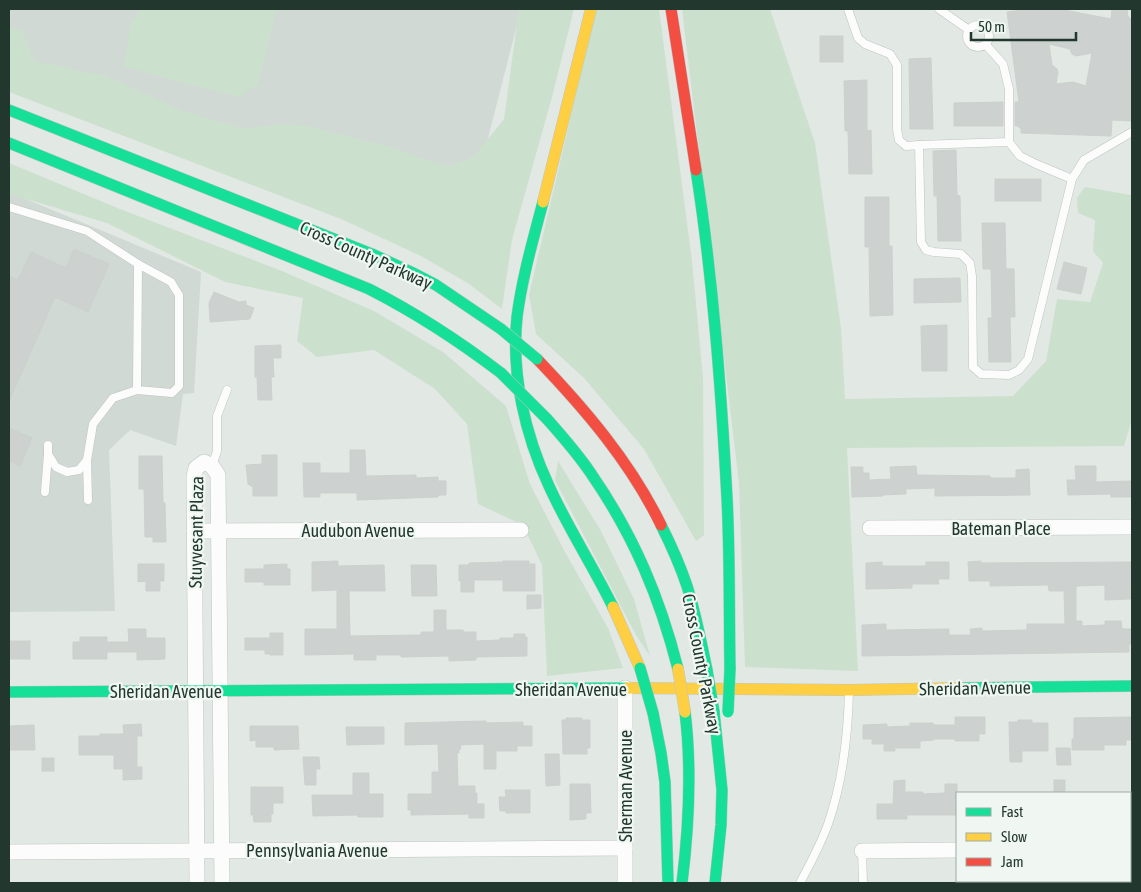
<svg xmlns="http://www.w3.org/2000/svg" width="1141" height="892" font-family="'Asap Condensed',sans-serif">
<rect width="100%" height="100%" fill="#e2e8e4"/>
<!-- built -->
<g fill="#d0d9d3">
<path d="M9,9H521L461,244L9,71Z"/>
<path d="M9,192L201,272L194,393L183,394L176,446L130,430L109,450L115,611L9,612Z"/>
</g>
<!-- green -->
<g fill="#cce0ce">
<path d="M142,9H277L258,84L239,97L124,67L131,23Z"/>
<path d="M519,9H574L552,97L512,240L502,309L469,284L421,256L341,219L9,92V27L22,31L35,61L106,76L183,111L244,129L279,124L301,125L393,148L436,163L453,165L474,156L504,119Z"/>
<path d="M596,9H659L692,261L703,377L704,535L696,541L644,449L584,378L536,334L529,295Z"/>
<path d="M682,9H770L815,143L841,328L845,399L1013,396L1046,361L1057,299L1090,302L1103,263L1093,251L1095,220L1078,213L1077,198L1085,187L1131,195H1132V419L1124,446L847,448L858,671L745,667L739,483Z"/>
<path d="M9,163L120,209L282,271L374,311L443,352L506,406L530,484L565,552L608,628L623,668L547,676L542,565L523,525L478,504L467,424L435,389L374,350L317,357L297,341L303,298L225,282L107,223L9,194Z"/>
<path d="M558,461L601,531L634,599L650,656L636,635L555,480Z"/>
</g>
<!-- building -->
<g fill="#cdd1cf" stroke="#cbd1cd" fill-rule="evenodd">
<path d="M1022,9H1059L1111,19L1112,9H1128L1127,15L1132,20L1131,121L1112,120L1111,136L1021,133V128H1019V126H1015V102H1019L1007,12L1022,10ZM1049,44L1070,49L1072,54L1076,56L1092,53L1086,86L1073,82L1056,84L1058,72L1057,69L1052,65Z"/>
<rect x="820" y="36" width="23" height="26"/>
<path d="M931,58L933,129H910L909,59Z"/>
<path d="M867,80V131L871,130L872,174H849L848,131H845L844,81Z"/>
<path d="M1003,102V126H954V103Z"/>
<path d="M956,150L957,195L960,196L961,241H938L937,196H934L933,151Z"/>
<rect x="995" y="179" width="46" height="22"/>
<path d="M865,197H889V246H892L893,315L870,316L869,247H865Z"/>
<path d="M982,223H1005L1006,269H1014L1015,317H1010L1011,362H989L988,318H992L991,269H983Z"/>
<path d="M74,249L109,264L88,312L55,297L9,401V276L18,280L31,252L66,268Z"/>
<path d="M1064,262L1087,268L1081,294L1057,289Z"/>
<path d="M960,278L961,302L914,303V279Z"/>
<path d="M214,292L239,302L246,301V305L254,308L250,319L210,322L209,303Z"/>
<path d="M947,325V371H922L921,326Z"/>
<path d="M281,345V358H273L274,377H271L272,400H258L257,377H255V346Z"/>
<path d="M9,428L32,438L20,466L9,461Z"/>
<path d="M350,450H365L366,476L416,475V478L438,477V481H446V495H439L438,497L357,500V493H320V497H304L303,463H320V473H350Z"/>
<path d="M262,455H277V496H253V487L248,484L246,465L262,464Z"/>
<path d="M139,456H162L163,503H165L166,542H153V537H145L144,489H139Z"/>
<path d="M916,466L917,475L990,476L991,478H1016V470L1029,469L1030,495L935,496V488L906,489V494L882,495L883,496L852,497L851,467H863V473H869V480L891,479L890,467Z"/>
<path d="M1075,466H1096V482L1132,481V497H1111V494L1068,495L1067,480H1076Z"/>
<path d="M338,561V566L384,565L385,591H349L350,636L421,635V632H434V610H446V630H463L464,632H476V641L500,640V638H514V634H525V637H527V656L476,657V660L449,661V656L401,657V655H376V660H354V654L305,655V629H337V590L312,591V562Z"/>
<path d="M503,561H529V564H535V591H503V580H474V592H461V581H459V565H469V563L503,562Z"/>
<path d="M981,561V563L1132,562V585H1130L1131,599L1105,600V585L1076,586V621H1082V626L1105,625V621H1121L1122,629H1132V644H1129V652L862,656V625L886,624V630L949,629V635H971L970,629L982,628V631L1027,630V624H1065L1064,591H1049L1048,585L990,586V581H969L968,562Z"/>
<path d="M882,562V566H926V562H949V579H938L939,584H912V588L866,589V563Z"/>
<path d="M138,564H164V581H160V591H146V581L138,582Z"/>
<path d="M287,564V569H290V585H264V582H245V569H264V565Z"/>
<path d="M411,565H436L437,596H412Z"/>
<path d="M527,595H541V608L527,609Z"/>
<path d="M128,629H146V638H165V659L137,660V652H107V659H73V642H80V637H107V642H129Z"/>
<path d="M270,633H283V655H270V654H265V650H245V638H270Z"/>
<rect x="9" y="641" width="21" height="18"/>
<path d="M955,717H985V734H979V741H955V739H934V740L920,741V748H895V751H884V744H872V739H863V725L887,724V727L910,726V723H933L934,725H955Z"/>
<path d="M1132,717V740H1126V745H1104V750H1072V739H1074V718Z"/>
<path d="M566,718H582V720H590V748H587V754H563L562,720H566Z"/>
<path d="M1018,720H1032V723H1048V751H1022V762H1010L1009,722H1018Z"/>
<path d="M486,721V723L523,722V726H532V746H517V751H496V769H484V744L460,745L461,749H459V753H457L458,786H475V794L477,793V804H484V818H469V814L411,815V810H408V794H432V772H439L438,744L405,745V723Z"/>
<path d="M141,724L142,736H137V767H142V779L123,780V769H114V755H79V736H100V734H124L123,725Z"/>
<path d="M34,725L35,750H10V726Z"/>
<path d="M250,726H298L299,749L274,750V747H256V740L250,741Z"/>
<path d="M346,727H384V744L347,745Z"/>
<path d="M1056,748H1070L1071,765H1057Z"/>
<path d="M545,754H559L560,785L546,786Z"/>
<path d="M303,757H319L320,769H316V785H305Z"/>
<rect x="42" y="758" width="12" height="13"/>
<path d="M353,773H369V794H383V817H358V815L313,816L312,795H353Z"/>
<path d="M905,780V792H923V794L945,793V784H957V815H907V819H877V804H893L894,781Z"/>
<rect x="1054" y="780" width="11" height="13"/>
<path d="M570,784H590L591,813H586V819L570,820Z"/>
<path d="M251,787H283V803H273V814H271V822H254L253,815H251Z"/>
<path d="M505,790H530V813H506V811H500L499,797H506Z"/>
</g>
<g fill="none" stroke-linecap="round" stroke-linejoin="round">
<!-- lane casing -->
<g stroke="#bfc4c1" stroke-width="9">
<g id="lane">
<path d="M848,9L858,38L865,44L890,54L897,65V129L899,140L906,146L919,145L921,242L926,250L934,252L961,254L970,263L972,276L973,367L981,374L1009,375L1019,370L1028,359L1072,179L1084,160L1132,132"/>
<path d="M939,9L969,30"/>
<circle cx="978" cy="36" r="11"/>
<path d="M1009,142L1020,156L1036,164L1072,179"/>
<path d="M919,145L1009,142V89L1003,64L986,45"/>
<path d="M9,207L87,231L138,264"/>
<path d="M48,445V454L56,467L67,472L79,470L87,460"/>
<path d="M212,466L217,451V416L227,390"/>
<path d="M45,492L48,454"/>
<path d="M88,500L87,460L93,424L113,398L137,390L172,393L179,386V295L171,282L138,264L137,390"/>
<path d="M862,851L863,883"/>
<path d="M800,883C810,864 821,844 828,824C843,781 848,736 849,691"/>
</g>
</g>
<!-- street casing -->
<g stroke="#bfc4c1" stroke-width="16">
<g id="street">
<path d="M870,528L1132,527"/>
<path d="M194,531L521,530"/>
<path d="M625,688V883"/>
<path d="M1130,846H1132"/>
<path d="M862,851L957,850"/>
<path d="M9,852L625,848"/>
<path d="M197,883L194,477L196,468L204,462L212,466L218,475L222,883"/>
</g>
</g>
<!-- fast casing -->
<g stroke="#bec5c1" stroke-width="12">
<g id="fast">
<path d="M9,110L372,254L413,273L436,285L501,329"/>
<path d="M9,143L369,289C416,313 459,341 501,373"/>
<path d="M696,170C713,279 721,388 727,498C730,555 729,612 730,669"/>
<path d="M543,202C533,240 522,278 517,317C511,374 525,435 549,486C568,528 593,566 613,607"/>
<path d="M547,419C563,437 579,455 592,475C634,536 660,598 678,669"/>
<path d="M661,525C671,545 680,565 687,586C696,614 701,642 707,670"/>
<path d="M962,688L1132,686"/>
<path d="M9,692L627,688"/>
<path d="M714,712L722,790L721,825L715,883"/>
<path d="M653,713L661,753L665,782L668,883"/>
<path d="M682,883C689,826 692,769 685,712"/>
</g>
</g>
<!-- slow casing -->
<g stroke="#bec5c1" stroke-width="12">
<g id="slow">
<path d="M543,202L591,9"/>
<path d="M613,607L640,668"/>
<path d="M627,688L849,690L962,688"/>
</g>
</g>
<!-- jam casing -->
<g stroke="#bec5c1" stroke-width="12">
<g id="jam">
<path d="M671,9L696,170"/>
<path d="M537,359C585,409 631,463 661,525"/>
</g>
</g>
<!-- lane -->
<use href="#lane" stroke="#fbfcfb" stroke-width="8"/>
<!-- street -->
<use href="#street" stroke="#fbfcfb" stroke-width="15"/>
<!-- fast -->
<use href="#fast" stroke="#16e098" stroke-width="11"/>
<!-- slow -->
<use href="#slow" stroke="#ffcf43" stroke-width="11"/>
<!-- jam -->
<use href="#jam" stroke="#f24e42" stroke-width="11"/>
<!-- fast-bridge casing -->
<g stroke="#bcc4c0" stroke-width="12" stroke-linecap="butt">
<g id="fast-bridge">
<path d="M501,329L537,359"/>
<path d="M501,373L547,419"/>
<path d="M640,668L653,713"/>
<path d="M707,670L714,712"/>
<path d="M728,712L730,669"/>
</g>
</g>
<!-- slow-bridge casing -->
<g stroke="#bcc4c0" stroke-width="12" stroke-linecap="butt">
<path id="slow-bridge" d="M678,669L685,712"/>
</g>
<!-- fast-bridge -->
<use href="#fast-bridge" stroke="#16e098" stroke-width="11"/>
<!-- slow-bridge -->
<use href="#slow-bridge" stroke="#ffcf43" stroke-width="11"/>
</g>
<g text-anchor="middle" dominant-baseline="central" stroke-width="4.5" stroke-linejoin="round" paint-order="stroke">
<!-- street labels -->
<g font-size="18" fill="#22382e" stroke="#f0f7f2">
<text transform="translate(366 255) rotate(24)">Cross County Parkway</text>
<text x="1001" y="528">Bateman Place</text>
<text x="358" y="530">Audubon Avenue</text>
<text transform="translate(196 532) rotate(-89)">Stuyvesant Plaza</text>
<text transform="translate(702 664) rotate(79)">Cross County Parkway</text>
<text transform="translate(975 688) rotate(-1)">Sheridan Avenue</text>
<text x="571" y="689">Sheridan Avenue</text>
<text x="166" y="691">Sheridan Avenue</text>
<text transform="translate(625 786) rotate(-90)">Sherman Avenue</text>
<text x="317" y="850">Pennsylvania Avenue</text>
</g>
</g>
<!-- border -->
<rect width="1141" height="892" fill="none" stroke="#22382e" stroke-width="20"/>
<!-- legend -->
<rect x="956" y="792" width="175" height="90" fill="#f0f7f2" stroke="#9eaba4"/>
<rect x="966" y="808" width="25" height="8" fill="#16e098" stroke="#9eaba4"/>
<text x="1001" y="817" font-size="15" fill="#22382e">Fast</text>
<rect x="966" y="833" width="25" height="8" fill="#ffcf43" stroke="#9eaba4"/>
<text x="1001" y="842" font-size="15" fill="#22382e">Slow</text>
<rect x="966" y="858" width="25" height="8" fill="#f24e42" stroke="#9eaba4"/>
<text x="1001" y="867" font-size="15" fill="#22382e">Jam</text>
<!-- scale -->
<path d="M971 32v8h105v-8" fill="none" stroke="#22382e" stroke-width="2.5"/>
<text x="978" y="32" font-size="15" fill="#22382e" stroke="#f0f7f2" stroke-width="4" paint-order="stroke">50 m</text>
</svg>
